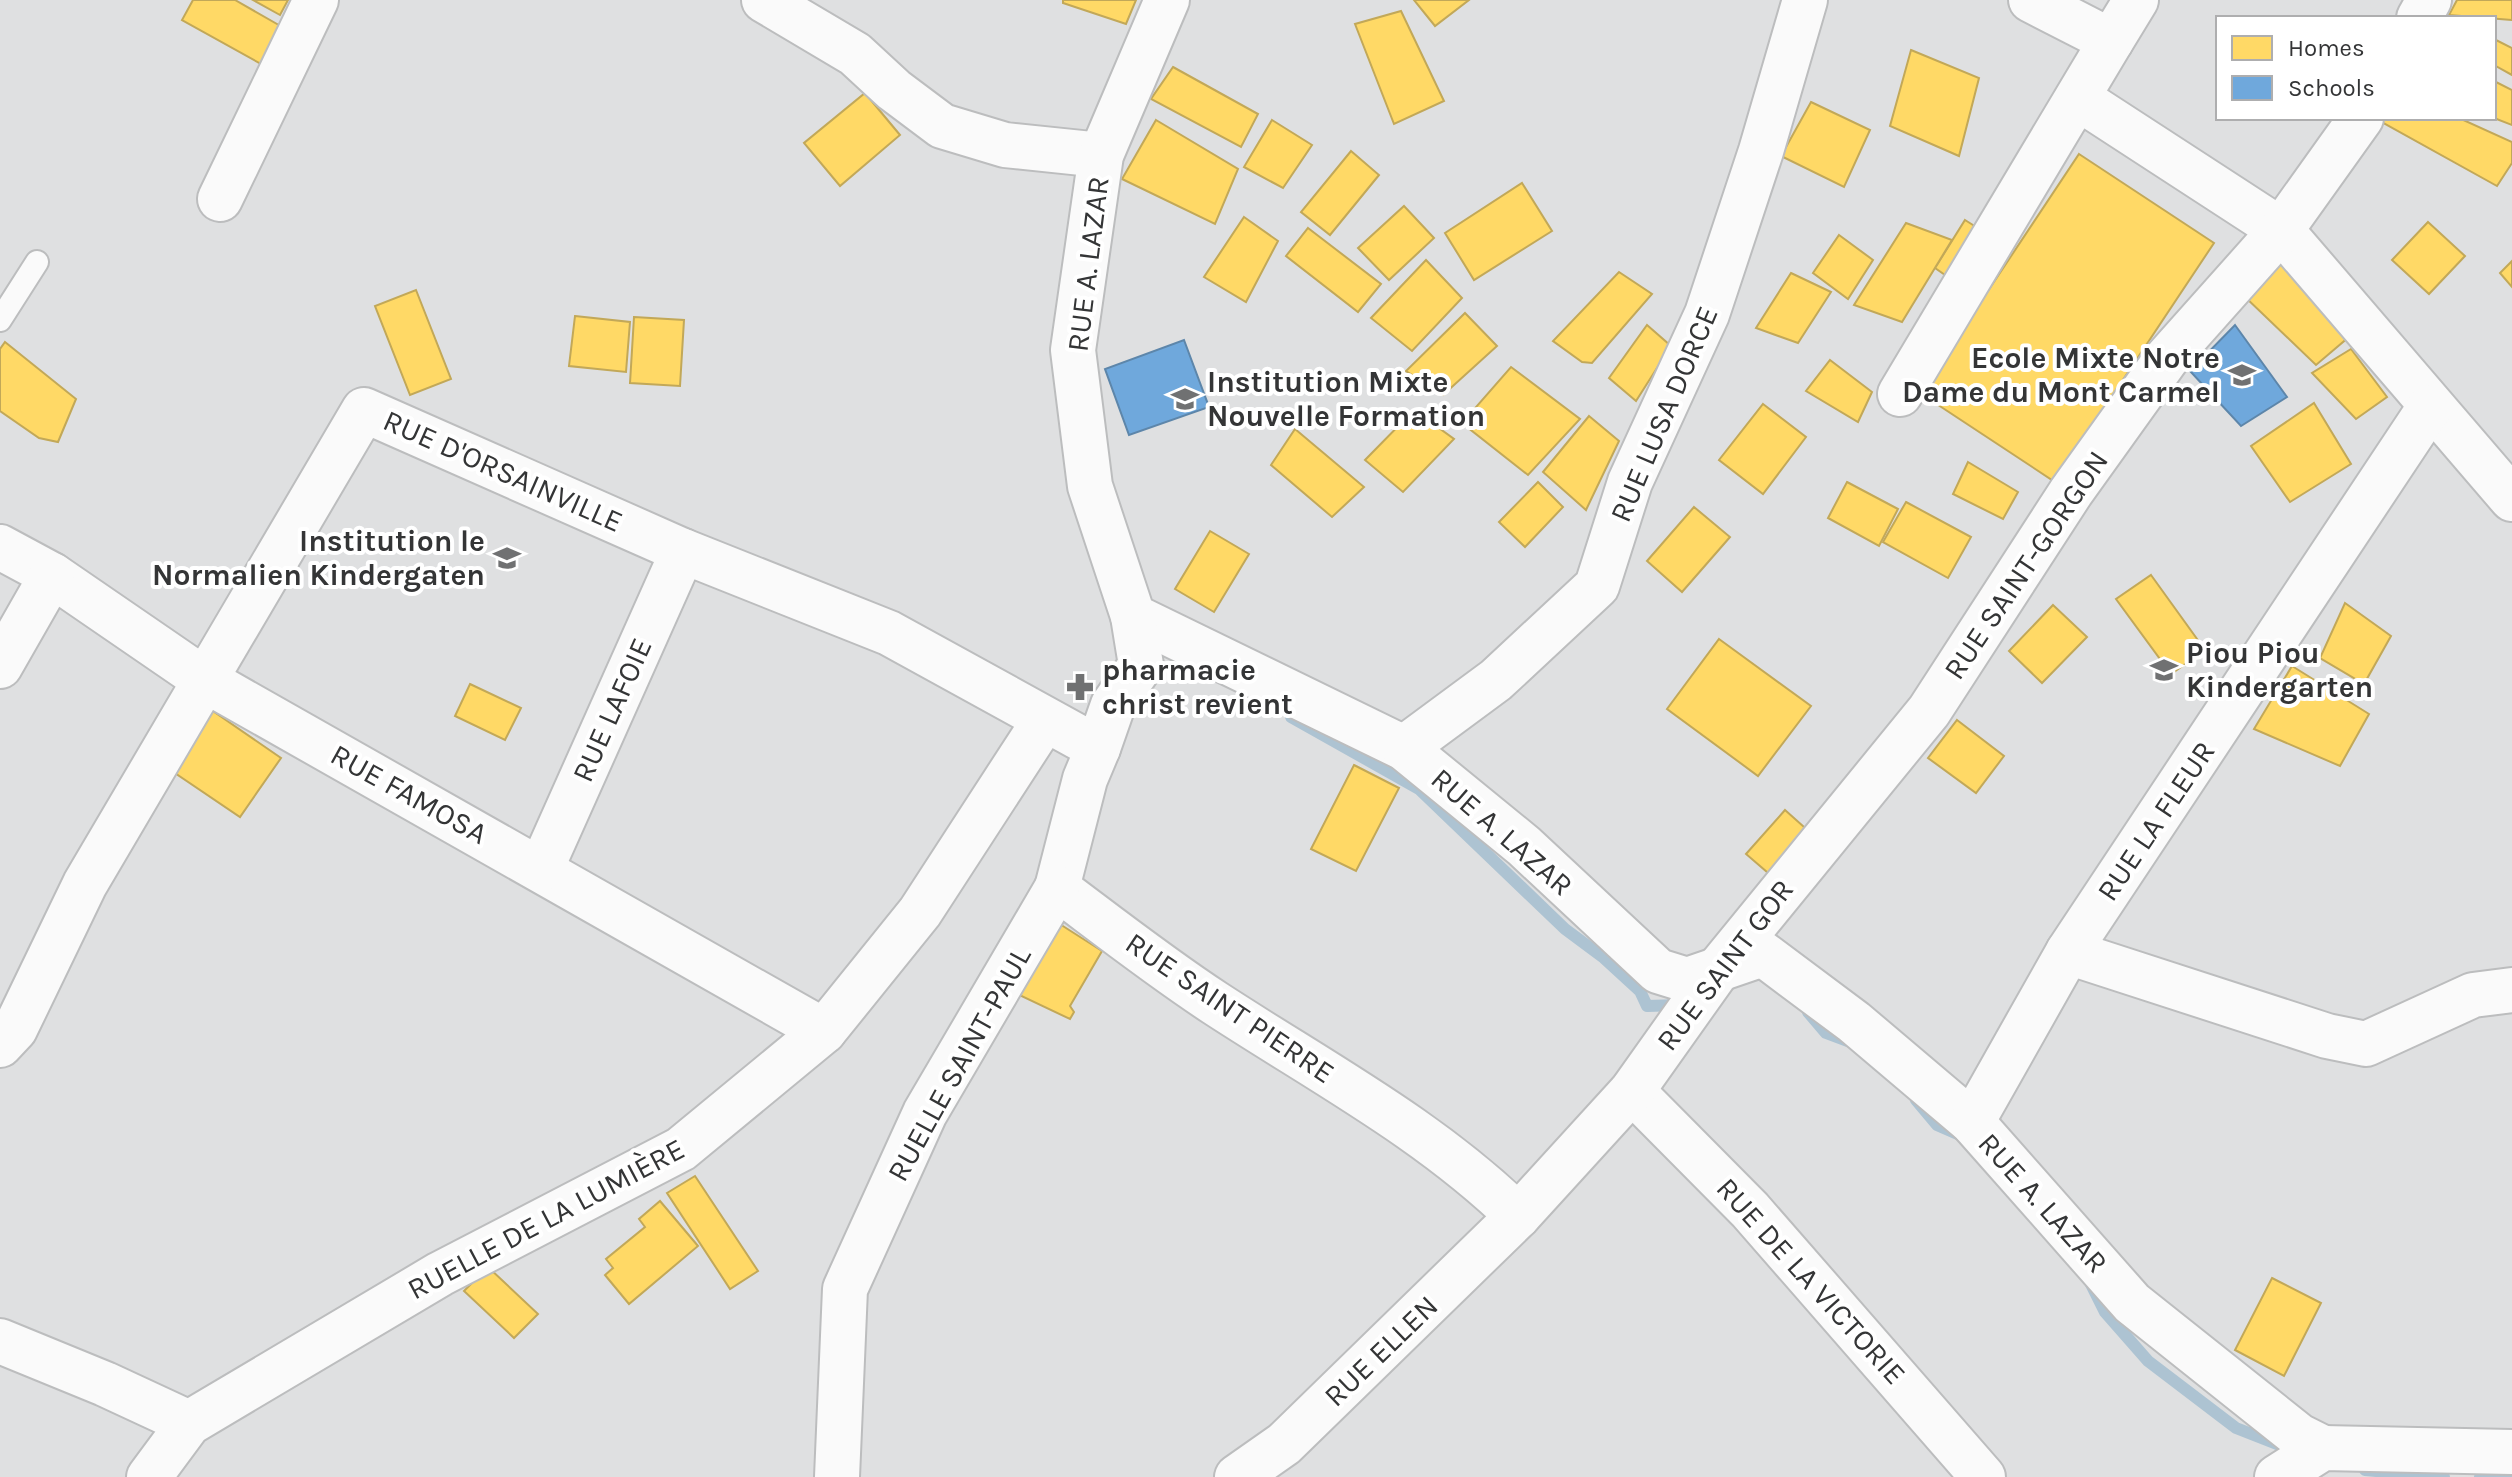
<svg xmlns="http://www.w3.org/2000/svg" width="2512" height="1477" font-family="Karla,sans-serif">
<rect width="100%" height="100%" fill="#dfe0e1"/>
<!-- homes -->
<g fill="#ffd966" stroke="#c2a858" stroke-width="2">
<path d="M193 0H235L291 32 270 69 182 20Z"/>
<path d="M253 0H288L280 15Z"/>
<path d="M1063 0H1136L1126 24 1063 3Z"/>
<path d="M1414 0H1469L1435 26Z"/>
<path d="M2457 0H2512V20L2449 15Z"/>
<path d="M1401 11 1444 101 1394 124 1355 24Z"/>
<path d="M2494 39 2512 48V75L2494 65Z"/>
<path d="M1911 50 1979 78 1959 156 1890 126Z"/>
<path d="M1173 67 1258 114 1241 147 1151 99Z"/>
<path d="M2494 81 2512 90V125L2494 118Z"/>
<path d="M865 93 900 135 840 186 804 143Z"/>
<path d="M1811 102 1870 130 1844 187 1781 156Z"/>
<path d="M2384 118H2459L2512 142V163L2497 186 2380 121Z"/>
<path d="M1156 120 1238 169 1215 224 1122 179Z"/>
<path d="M1272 120 1312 145 1283 188 1244 167Z"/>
<path d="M1351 151 1379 175 1330 235 1301 212Z"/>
<path d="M2079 154 2214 243 2055 482 1920 393Z"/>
<path d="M1522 183 1552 231 1474 280 1445 233Z"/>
<path d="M1404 206 1434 238 1389 280 1358 248Z"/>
<path d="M1244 217 1278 241 1246 302 1204 277Z"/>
<path d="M1965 220 1992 237 1961 286 1935 268Z"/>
<path d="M2428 222 2465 256 2429 294 2392 260Z"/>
<path d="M1906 223 1952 240 1902 322 1854 305Z"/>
<path d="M1308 228 1381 284 1358 312 1286 256Z"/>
<path d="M1839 235 1873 260 1848 299 1813 273Z"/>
<path d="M2285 256 2350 336 2316 365 2243 295Z"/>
<path d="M1426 260 1462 298 1412 351 1371 318Z"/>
<path d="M2512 261V287L2500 273Z"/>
<path d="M1619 272 1652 294 1592 363 1582 362 1553 341Z"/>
<path d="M1791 273 1831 292 1798 343 1756 328Z"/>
<path d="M416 290 451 379 410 395 375 306Z"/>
<path d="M1465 313 1497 346 1443 395 1406 371Z"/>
<path d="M575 316 630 322 626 372 569 366Z"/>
<path d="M634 317 684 320 680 386 630 383Z"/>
<path d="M1647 325 1671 346 1636 401 1609 378Z"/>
<path d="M5 342 76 399 58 442 39 438 0 411V349Z"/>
<path d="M2351 349 2387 397 2356 419 2312 373Z"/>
<path d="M1830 360 1872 392 1858 422 1806 391Z"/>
<path d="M1511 367 1580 419 1528 475 1462 423Z"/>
<path d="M2314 403 2351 464 2290 502 2251 446Z"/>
<path d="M1763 404 1806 437 1763 494 1719 460Z"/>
<path d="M1414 410 1454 439 1403 492 1365 460Z"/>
<path d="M1589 416 1619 441 1586 510 1543 472Z"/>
<path d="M1295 429 1364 487 1332 517 1271 465Z"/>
<path d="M1968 462 2018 492 2003 519 1953 494Z"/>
<path d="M1538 482 1563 507 1525 547 1499 522Z"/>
<path d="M1847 482 1898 509 1879 546 1828 518Z"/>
<path d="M1906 502 1971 537 1948 578 1883 542Z"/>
<path d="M1694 507 1730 537 1682 592 1647 561Z"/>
<path d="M1210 531 1249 554 1214 612 1175 589Z"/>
<path d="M2151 575 2205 650 2171 674 2116 599Z"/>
<path d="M2345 603 2391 636 2364 684 2320 658Z"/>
<path d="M2053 605 2087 637 2042 683 2009 651Z"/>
<path d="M1719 639 1811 706 1758 776 1667 709Z"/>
<path d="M2292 666 2369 714 2340 766 2254 729Z"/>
<path d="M470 684 521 708 505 740 455 716Z"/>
<path d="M207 707 281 758 240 817 166 767Z"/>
<path d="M1957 720 2004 756 1976 793 1928 758Z"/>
<path d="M1354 765 1399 788 1356 871 1311 849Z"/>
<path d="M1785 810 1813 835 1774 878 1746 854Z"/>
<path d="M1055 921 1102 951 1070 1006 1074 1012 1070 1019 1015 993Z"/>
<path d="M695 1176 758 1271 730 1289 667 1193Z"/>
<path d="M660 1201 698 1246 629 1304 605 1275 613 1268 606 1259 645 1227 639 1219Z"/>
<path d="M488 1267 538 1314 514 1338 464 1291Z"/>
<path d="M2272 1278 2321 1303 2284 1376 2235 1350Z"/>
</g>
<!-- schools -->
<g fill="#6fa8dc" stroke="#5d86aa" stroke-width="2">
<path d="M2235 325 2287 397 2241 426 2190 371Z"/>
<path d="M1184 340 1209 407 1129 435 1105 369Z"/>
</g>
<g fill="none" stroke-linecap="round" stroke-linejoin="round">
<!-- stream -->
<g stroke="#adc3d2" stroke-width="12">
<path d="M1291 717 1419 789 1565 929 1604 958 1640 991 1647 1006 1681 1005"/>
<path d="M1808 1012 1826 1033 1850 1042"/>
<path d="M1916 1100 1937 1125 1960 1135"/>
<path d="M2091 1284 2105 1312 2148 1361 2236 1428 2287 1448"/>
<path d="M2365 1470 2444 1477"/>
<path d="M2480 1477 2512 1472"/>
</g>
<!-- service casing -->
<g stroke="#bcbdbe" stroke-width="26">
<path id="service" d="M0 320 37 262"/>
</g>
<!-- minor casing -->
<g stroke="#bcbdbe" stroke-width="48">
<g id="minor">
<path d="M764 0 855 54 894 90 942 126 1005 145 1101 155"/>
<path d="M1167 0 1101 155 1073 350 1090 486 1133 616 1404 748 1524 846 1658 971 1687 980 1763 954 1854 1022 1972 1122 2132 1303 2299 1436 2323 1448"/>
<path d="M2419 18 2429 0"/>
<path d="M2111 41 2136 0"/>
<path d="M2078 98 2281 230 2512 499"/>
<path d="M220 199 316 0"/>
<path d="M1900 394 2111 41 2031 0"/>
<path d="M0 547 52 575 205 680 824 1031"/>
<path d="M0 666 52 575"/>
<path d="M1098 748 1085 779 1057 888C1109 927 1160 967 1215 1003 1319 1071 1429 1129 1518 1216"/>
<path d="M1404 748 1496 680 1597 586 1630 482 1707 314 1761 151 1805 0"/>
<path d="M541 869 683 551"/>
<path d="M2068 952 2327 1036 2366 1044 2473 995 2512 990"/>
<path d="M0 1045 15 1029 85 884 364 410 683 551 889 633 1098 748 1113 705 1141 665 1133 616"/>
<path d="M1632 1091 1750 1210 1983 1477"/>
<path d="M1972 1122 2068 952 2430 407"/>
<path d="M0 1341 105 1384 189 1423"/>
<path d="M149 1477 189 1423 440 1274 681 1149 824 1031 920 912 1044 721"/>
<path d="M837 1477 845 1289 925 1113 1057 888"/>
<path d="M1237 1477 1284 1444 1518 1216 1632 1091 1720 967 1929 711 2071 492 2167 358 2281 230 2361 118"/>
<path d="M2277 1477 2323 1448 2512 1452"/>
</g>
</g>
<!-- service -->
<use href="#service" stroke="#fafafa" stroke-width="22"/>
<!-- minor -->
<use href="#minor" stroke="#fafafa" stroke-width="44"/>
</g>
<!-- icons -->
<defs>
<g id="school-bare" transform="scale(2.16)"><path d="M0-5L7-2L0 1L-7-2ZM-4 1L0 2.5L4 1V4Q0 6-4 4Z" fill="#707172" stroke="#fff" stroke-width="2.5" paint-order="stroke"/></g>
<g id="pharmacy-bare" transform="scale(2.16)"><path d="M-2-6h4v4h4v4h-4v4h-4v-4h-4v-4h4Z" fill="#707172" stroke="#fff" stroke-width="2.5" paint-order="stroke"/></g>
</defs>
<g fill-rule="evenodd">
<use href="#school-bare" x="2242" y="375"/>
<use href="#school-bare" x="1185" y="399"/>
<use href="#school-bare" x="507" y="558"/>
<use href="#school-bare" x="2164" y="670"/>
<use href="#pharmacy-bare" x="1080" y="687"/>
</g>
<g text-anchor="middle" stroke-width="8" stroke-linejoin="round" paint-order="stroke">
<!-- street labels -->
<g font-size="30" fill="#343536" stroke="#fff">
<text transform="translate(1088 264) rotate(-83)" y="10">RUE A. LAZAR</text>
<text transform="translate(1664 414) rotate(-67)" y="10">RUE LUSA DORCE</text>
<text transform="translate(503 471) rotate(24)" y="10">RUE D'ORSAINVILLE</text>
<text transform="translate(2026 565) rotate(-56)" y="10">RUE SAINT-GORGON</text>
<text transform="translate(612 710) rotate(-66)" y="10">RUE LAFOIE</text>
<text transform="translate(409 794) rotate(29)" y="10">RUE FAMOSA</text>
<text transform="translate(2156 821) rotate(-56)" y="10">RUE LA FLEUR</text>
<text transform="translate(1502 832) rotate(41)" y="10">RUE A. LAZAR</text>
<text transform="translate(1725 965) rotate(-53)" y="10">RUE SAINT GOR</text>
<text transform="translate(1230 1008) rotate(34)" y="10">RUE SAINT PIERRE</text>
<text transform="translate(959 1064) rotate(-61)" y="10">RUELLE SAINT-PAUL</text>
<text transform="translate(2043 1203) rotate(48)" y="10">RUE A. LAZAR</text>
<text transform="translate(546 1219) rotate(-28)" y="10">RUELLE DE LA LUMIÈRE</text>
<text transform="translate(1811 1281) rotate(48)" y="10">RUE DE LA VICTORIE</text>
<text transform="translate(1381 1351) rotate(-44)" y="10">RUE ELLEN</text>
</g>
<!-- poi labels -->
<g font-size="30" font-weight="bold" fill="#343536" stroke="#fff" text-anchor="start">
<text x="2220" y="368" text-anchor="end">Ecole Mixte Notre<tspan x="2220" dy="34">Dame du Mont Carmel</tspan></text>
<text x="1207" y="392">Institution Mixte<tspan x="1207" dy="34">Nouvelle Formation</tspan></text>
<text x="485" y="551" text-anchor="end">Institution le<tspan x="485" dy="34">Normalien Kindergaten</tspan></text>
<text x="2186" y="663">Piou Piou<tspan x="2186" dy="34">Kindergarten</tspan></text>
<text x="1102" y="680">pharmacie<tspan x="1102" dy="34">christ revient</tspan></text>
</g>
</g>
<!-- legend -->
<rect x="2216" y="16" width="280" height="104" fill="#ffffff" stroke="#aeaeaf" stroke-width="2"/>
<rect x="2232" y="36" width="40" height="24" fill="#ffd966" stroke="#aeaeaf" stroke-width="2"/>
<text x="2288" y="56" font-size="24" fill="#343536">Homes</text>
<rect x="2232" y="76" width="40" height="24" fill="#6fa8dc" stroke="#aeaeaf" stroke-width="2"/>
<text x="2288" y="96" font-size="24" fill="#343536">Schools</text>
</svg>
